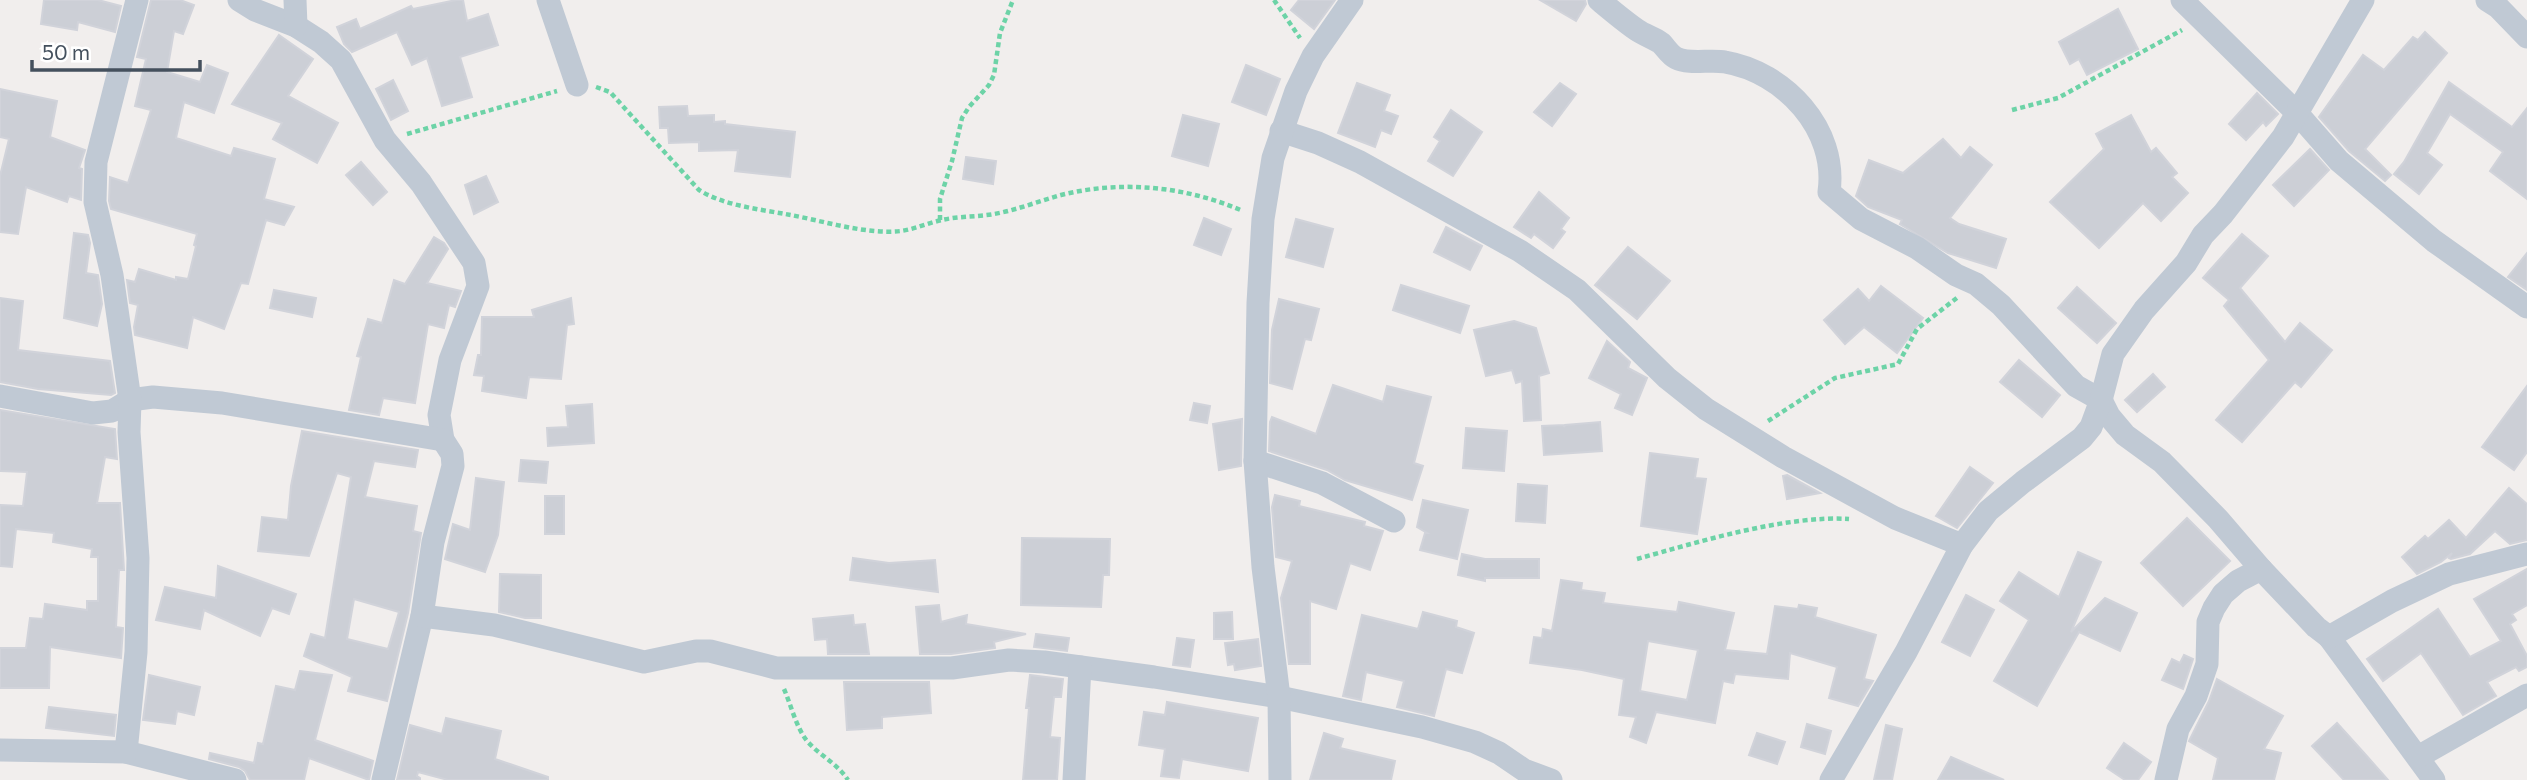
<svg xmlns="http://www.w3.org/2000/svg" width="2527" height="780" font-family="Commissioner,sans-serif">
<rect width="100%" height="100%" fill="#f1eeed"/>
<!-- building -->
<g fill="#cccfd6" stroke="#d1d3da" stroke-width="2" fill-rule="evenodd">
<path d="M44 0H98L121 6 115 32 78 22 77 30 41 24Z"/>
<path d="M151 0H180L194 5 183 34 174 31 167 72 200 82 207 65 228 73 214 113 184 102 176 138 231 156 234 148 275 159 264 199 294 207 284 225 266 220 248 284 241 283 224 329 193 317 187 348 135 335 134 327 138 305 130 303 127 280 135 282 139 269 176 280V277L188 279 196 246 194 245 197 234 111 209 109 201 110 177 128 183 151 110 135 106 146 59 137 57Z"/>
<path d="M456 0H463L467 21 488 14 498 45 460 57 472 97 442 106 427 58 412 65 397 32 352 52 344 44 337 27 356 19 360 29 411 6 413 9Z"/>
<path d="M1299 0H1335L1314 29 1291 10Z"/>
<path d="M1540 0H1585L1586 4 1576 21Z"/>
<path d="M2118 9 2138 49 2087 75 2079 59 2070 64 2059 42Z"/>
<path d="M2425 32 2447 53 2365 149 2391 175 2385 181 2349 151 2319 117 2363 55 2384 70 2413 37 2418 40Z"/>
<path d="M279 35 313 59 288 96 338 123 317 163 273 139 282 123 232 104Z"/>
<path d="M1246 65 1280 79 1266 115 1232 102Z"/>
<path d="M393 80 408 111 391 120 376 89Z"/>
<path d="M2449 82 2512 127 2527 108V199L2490 171 2503 152 2450 114 2427 153 2442 165 2419 194 2394 174 2404 162Z"/>
<path d="M1357 83 1390 95 1384 111 1398 116 1391 134 1381 130 1375 147 1338 133Z"/>
<path d="M1560 83 1576 94 1552 126 1534 112Z"/>
<path d="M0 89 57 101 50 137 85 150 79 168 82 169 81 200 69 196 67 202 26 187 18 234 0 232V176L9 139 0 137Z"/>
<path d="M2257 93 2278 114 2266 126 2263 122 2246 140 2229 124Z"/>
<path d="M687 106 688 116 714 115V122L725 121V124L795 132 790 177 735 171 738 150 699 151V142L669 143 668 128H660L659 107Z"/>
<path d="M1451 110 1482 132 1453 176 1428 161 1440 141 1434 137Z"/>
<path d="M1183 115 1219 124 1208 166 1172 156Z"/>
<path d="M2131 115 2151 152 2156 148 2177 173 2172 177 2188 193 2161 221 2143 203 2099 248 2050 202 2104 149 2096 134Z"/>
<path d="M1943 139 1961 158 1970 147 1992 165 1950 218 1959 224 2006 239 1996 268 1948 253 1900 224 1902 220 1868 207 1856 196 1869 160 1903 173Z"/>
<path d="M2310 149 2329 170 2294 206 2273 185Z"/>
<path d="M966 157 996 161 993 184 963 179Z"/>
<path d="M361 162 387 192 373 205 346 175Z"/>
<path d="M486 176 498 202 474 214 465 185Z"/>
<path d="M1539 192 1569 218 1561 229 1565 232 1553 248 1534 234 1531 238 1514 227Z"/>
<path d="M1204 218 1231 229 1221 255 1194 245Z"/>
<path d="M1296 219 1333 229 1323 267 1286 257Z"/>
<path d="M1446 227 1482 246 1470 270 1434 252Z"/>
<path d="M74 233 88 235 90 243 86 273 98 275 102 304 97 326 64 318Z"/>
<path d="M2242 234 2268 256 2240 288 2285 342 2300 323 2332 350 2301 387 2295 382 2242 442 2216 420 2269 360 2224 306 2229 300 2203 278Z"/>
<path d="M434 237 444 243 448 249 427 283 461 291 455 307 449 305 444 328 428 324 415 403 383 398 379 415 349 410 361 357 357 356 368 319 382 323 394 280 405 284Z"/>
<path d="M1628 247 1670 281 1637 319 1595 285Z"/>
<path d="M2527 253V290L2508 277Z"/>
<path d="M1401 285 1469 306 1460 333 1393 310Z"/>
<path d="M1881 286 1923 318 1897 353 1864 327 1845 344 1824 320 1858 289 1869 301Z"/>
<path d="M2077 287 2116 323 2097 343 2058 308Z"/>
<path d="M274 290 316 298 312 317 270 308Z"/>
<path d="M0 298 23 301 18 350 110 361 115 393 111 395 38 389 0 382Z"/>
<path d="M571 298 574 324 567 325 561 379 529 377 526 398 482 391 484 376 474 375 478 355H481L482 317H534L532 310Z"/>
<path d="M1279 299 1319 309 1311 340 1305 339 1292 389 1270 383 1272 330Z"/>
<path d="M1514 321 1536 328 1549 373 1539 376 1541 420 1524 421 1522 381 1516 383 1512 370 1486 376 1474 330Z"/>
<path d="M1607 341 1630 362 1628 368 1647 378 1632 415 1615 408 1621 394 1589 378Z"/>
<path d="M2019 360 2060 395 2042 417 2000 382Z"/>
<path d="M2153 374 2165 387 2137 412 2125 400Z"/>
<path d="M1333 385 1383 402 1387 386 1431 397 1414 463 1423 466 1412 500 1345 480 1327 470 1269 451 1270 422 1272 417 1316 434Z"/>
<path d="M2527 386V452L2514 470 2482 447Z"/>
<path d="M1194 403 1210 406 1207 423 1190 420Z"/>
<path d="M592 404 594 443 548 446 547 428 568 427 566 406Z"/>
<path d="M0 410 115 429 117 459 105 457 97 503H120L124 570H119L116 627 123 628 121 658 50 647 49 688H0V648H26L30 618 43 619 45 604 87 610V601H98V557H91L92 549 53 542 54 533 16 529 12 567 0 566V505L23 506 27 472 0 471Z"/>
<path d="M1242 419 1241 466 1219 470 1213 424Z"/>
<path d="M1600 422 1602 451 1544 455 1542 426 1564 425V427L1565 425Z"/>
<path d="M1466 428 1507 431 1504 471 1463 468Z"/>
<path d="M302 431 418 450 415 467 374 461 365 497 417 506 413 531 421 533 408 613 387 701 348 691 352 677 304 656 311 634 325 638 351 477 337 473 309 556 258 551 262 517 288 520 291 486ZM354 599 399 612 388 649 347 639Z"/>
<path d="M1650 453 1698 459 1695 478 1706 479 1697 534 1641 526Z"/>
<path d="M521 460 548 462 546 483 519 481Z"/>
<path d="M1970 467 1993 483 1957 528 1936 516Z"/>
<path d="M1787 475 1820 493 1787 499 1783 476Z"/>
<path d="M476 478 504 482 498 535 485 572 445 559 453 524 470 530Z"/>
<path d="M1518 484 1547 486 1545 523 1516 521Z"/>
<path d="M2509 488 2527 504V540L2510 544 2495 531 2470 554 2451 559 2449 558 2452 553 2441 562 2417 574 2402 557 2425 536 2428 539 2449 520 2466 538Z"/>
<path d="M1275 495 1300 501 1299 506 1365 522 1364 526 1383 531 1370 570 1350 563 1336 609 1310 601V664H1289L1281 598 1292 561 1276 557 1272 507Z"/>
<rect x="545" y="496" width="19" height="38"/>
<path d="M1423 500 1468 510 1457 559 1420 550 1425 533H1427L1417 527Z"/>
<path d="M2187 518 2230 561 2183 606 2141 563Z"/>
<path d="M1022 538 1110 539 1109 575H1103L1101 607 1021 605Z"/>
<path d="M2078 552 2101 562 2071 632 2105 598 2137 613 2120 651 2079 632 2037 706 1994 681 2029 620 2000 601 2019 572 2059 597Z"/>
<path d="M1462 554 1485 559H1539V578H1485V581L1458 575Z"/>
<path d="M853 558 889 563 935 560 938 592 850 580Z"/>
<path d="M218 566 296 594 289 614 272 608 260 636 204 610 200 629 156 620 165 587 216 598Z"/>
<path d="M2527 569V605L2512 614 2516 620 2510 624 2527 656V667L2519 671 2516 667 2487 682 2496 696 2463 715 2421 653 2383 681 2367 659 2438 609 2470 657 2501 641 2474 599Z"/>
<path d="M500 574 541 575V618H525L499 612Z"/>
<path d="M1561 580 1582 583 1581 590 1605 593 1603 603 1677 612 1679 602 1734 613 1725 650 1767 654 1775 606 1798 609 1799 605 1817 608 1815 617 1876 635 1864 679 1873 681 1858 706 1829 698 1837 667 1790 653 1788 679 1735 674 1733 683 1723 681 1715 723 1656 712 1646 743 1630 737 1636 717 1619 715 1624 679 1582 670 1530 663 1534 637 1542 638 1543 629 1552 631ZM1648 641 1698 650 1687 700 1640 691Z"/>
<path d="M1966 595 1994 610 1970 656 1942 642Z"/>
<path d="M939 605 941 622 967 615 966 624 1026 634 994 642 995 648 951 654H920L916 607Z"/>
<path d="M1232 612 1233 639H1214V613Z"/>
<path d="M1423 612 1457 621 1456 627 1474 633 1462 673 1446 669 1434 716 1397 707 1404 681 1366 672 1361 700 1343 696 1362 615 1418 629Z"/>
<path d="M853 615 854 625 865 624 869 654H828L827 639 815 640 813 619Z"/>
<path d="M1036 634 1069 638 1067 651 1034 647Z"/>
<path d="M1177 638 1194 640 1190 667 1173 665Z"/>
<path d="M1258 639 1261 666 1235 670 1234 664 1228 665 1225 643Z"/>
<path d="M2184 655 2193 659 2183 689 2162 680 2172 659 2180 663Z"/>
<path d="M300 671 332 675 315 740 373 761 369 780 309 758 304 780H250L245 771 239 767 209 759 210 753 254 763 258 743 263 744 276 686 295 690Z"/>
<path d="M149 675 200 687 194 715 177 711 175 724 143 720Z"/>
<path d="M1030 675 1063 679 1061 697H1054L1050 737 1060 738 1057 780H1023L1029 708H1026Z"/>
<path d="M2217 679 2283 716 2264 749 2281 753 2274 780H2213L2218 758 2189 741 2209 701Z"/>
<path d="M844 682H929L931 713 882 717V728L847 730Z"/>
<path d="M1167 702 1258 718 1248 771 1182 759 1179 778 1161 776 1165 749 1139 745 1144 712 1165 715Z"/>
<path d="M49 707 116 715 114 736 46 728Z"/>
<path d="M446 718 501 731 495 759 548 777V780H448L418 772 417 776 420 778V780H397L410 725 442 734Z"/>
<path d="M2337 723 2365 754 2388 780H2344L2312 746Z"/>
<path d="M1807 724 1831 731 1825 754 1801 747Z"/>
<path d="M1886 725 1902 729 1892 780H1874Z"/>
<path d="M1324 733 1343 739 1340 748 1395 761 1391 780H1310Z"/>
<path d="M1757 733 1785 742 1777 764 1749 755Z"/>
<path d="M2124 743 2151 762 2138 780H2125L2107 768Z"/>
<path d="M1951 757 2004 780H1938Z"/>
</g>
<g fill="none" stroke-linecap="round" stroke-linejoin="round">
<!-- path -->
<g stroke="#6dd3a7" stroke-width="4.5" stroke-dasharray="5 3.5" stroke-linecap="butt">
<path d="M1274 0 1300 38"/>
<path d="M596 87 610 92 699 190C723 205 757 209 785 214 821 220 865 235 901 231 915 229 928 223 942 220 959 216 977 217 994 214 1017 210 1039 201 1061 195 1121 180 1185 186 1243 211"/>
<path d="M2012 110 2058 98 2182 30"/>
<path d="M407 134 557 91"/>
<path d="M940 220V199L952 161 962 118 969 107 989 85 994 75 1000 33 1013 0"/>
<path d="M1768 421 1835 378 1898 364 1917 329 1958 297"/>
<path d="M1637 559C1698 542 1786 515 1849 519"/>
<path d="M784 689C791 705 796 727 807 741 820 756 837 763 848 780"/>
</g>
<!-- street -->
<g stroke="#c0c9d4" stroke-width="23">
<path d="M239 0 255 10 296 26 321 42 341 60 385 140 421 183 474 263 478 286 450 360 439 415 443 440 452 454 453 466 433 542 422 616 383 780"/>
<path d="M295 0 296 26"/>
<path d="M548 0 577 85"/>
<path d="M1599 0C1611 10 1624 21 1637 30 1644 35 1654 38 1661 43 1666 48 1670 55 1676 58 1690 65 1710 59 1725 62 1784 72 1838 129 1829 192L1861 219 1917 248 1956 275 1976 284 2001 305 2076 386 2101 400 2109 416 2125 435 2162 462 2218 519 2261 569 2316 627 2329 637 2434 780"/>
<path d="M2182 0 2297 113 2339 161 2434 241 2527 307"/>
<path d="M2487 0 2498 7 2527 37"/>
<path d="M1281 131 1318 143 1360 162 1520 251 1577 290 1667 378 1706 409 1783 457 1895 518 1962 545"/>
<path d="M0 396 93 413 112 411 130 400 153 397 222 403 443 440"/>
<path d="M1255 461 1322 483 1394 521"/>
<path d="M422 616 494 625 644 662 696 651H710L776 668H952L1009 660 1044 662 1154 677 1279 697 1422 727 1475 742 1499 753 1524 770 1551 780"/>
<path d="M2329 637 2392 601 2449 574 2527 554"/>
<path d="M0 750 126 752 235 780"/>
<path d="M126 752 136 652 138 558 129 432 130 400 112 275 95 202 96 162 137 0"/>
<path d="M2418 757 2527 695"/>
<path d="M1074 780 1080 667"/>
<path d="M1280 780 1279 697 1263 567 1255 461 1258 303 1263 219 1273 158 1296 91 1313 56 1352 0"/>
<path d="M1831 780 1906 652 1962 545 1988 511 2023 482 2082 438 2091 427 2101 400 2113 354 2144 310 2186 263 2203 235 2223 214 2283 137 2363 0"/>
<path d="M2166 780 2178 729 2196 696 2207 664 2208 622 2214 608 2223 594 2238 581 2261 569"/>
</g>
</g>
<!-- scale -->
<path d="M32 60v10h168v-10" fill="none" stroke="#44505d" stroke-width="3.5"/>
<text x="42" y="60" font-size="21" fill="#44505d" stroke="#ffffff" stroke-width="5" paint-order="stroke">50 m</text>
</svg>
